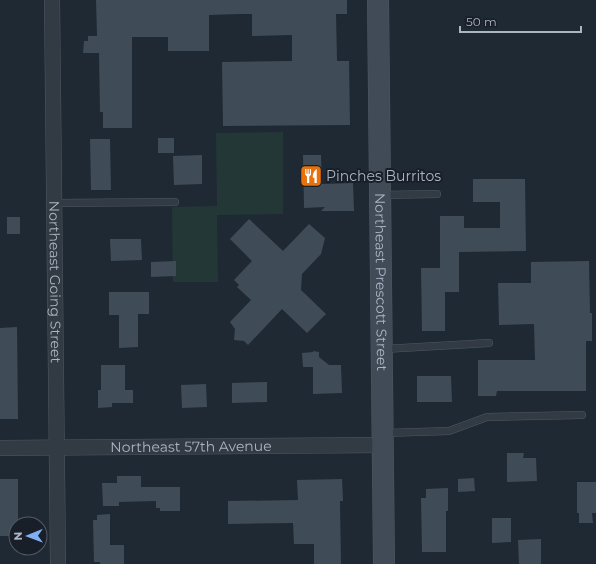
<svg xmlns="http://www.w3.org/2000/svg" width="596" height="564" font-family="Montserrat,sans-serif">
<rect width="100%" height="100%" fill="#1f2934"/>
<!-- green -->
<path fill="#243737" d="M283 132V214L217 215 218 282H173L172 207 217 206 216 133Z"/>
<!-- building -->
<g fill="#404b58">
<path d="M96 0H347V14H336L337 61H349L350 125 223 126 222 62 292 61V35L252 36V14H240L209 15V51H168V37H132V128H103V112H100L99 53H83L84 41H88V36H97Z"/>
<rect x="158" y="138" width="16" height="15"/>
<path d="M90 139H110L111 190H91Z"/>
<path d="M202 155V184L174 185 173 156Z"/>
<path d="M303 155H321L322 184 353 183 354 211H321L325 207 304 208Z"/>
<path d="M473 179H525L526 251 459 252V292H445V331H422L421 268H440V216H464V228H500V202H473Z"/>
<rect x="7" y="217" width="13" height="17"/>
<path d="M249 219 283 251 309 224 325 238 321 254 302 274 301 290 326 314 307 333 282 309 248 345 244 341 234 340 235 329 230 322 251 300 237 287 239 285 234 280 252 261 230 239Z"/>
<path d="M110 239H141L142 260 111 261Z"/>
<path d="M176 261V276L151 277V262Z"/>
<path d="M589 261 590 313H592V341H586V391H497L496 396H478V360H535L534 324 499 325 498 283H531V262Z"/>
<path d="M109 292H149V314H138V347L119 348V315H109Z"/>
<path d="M17 327 18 419H0V328Z"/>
<path d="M313 351 319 352V357L329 365H341L342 393 313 394V367H303L302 353 313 352Z"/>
<path d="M101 365H125V390H133V403H112V407L98 408V390H101Z"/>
<path d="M417 376H451L452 402H417Z"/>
<path d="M267 382V402L232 403V383Z"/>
<path d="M206 384 207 407 182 408 181 385Z"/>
<path d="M507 453H524L523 458H536L537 481 507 482Z"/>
<path d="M117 476H141V487H180V511H160V508H156V501L119 502V506H103L102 483H117Z"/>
<path d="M474 478 475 491 458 492V479Z"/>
<path d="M0 479H18V524H16V536H0Z"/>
<path d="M342 479 343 501H340L341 564H314V544H294L293 523 228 524V501L298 500 297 480Z"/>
<path d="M577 482H596V513H592L593 523H579V513H577Z"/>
<path d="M448 488V511H446V552H422L421 498H426V489Z"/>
<path d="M110 514V545H124V564H100V562H94L93 520H97V515Z"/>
<path d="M492 518H511V542L492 543Z"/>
<path d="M541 539V564H519L518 540Z"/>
</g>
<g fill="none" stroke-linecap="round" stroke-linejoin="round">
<!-- lane casing -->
<g stroke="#505863" stroke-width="8">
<g id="lane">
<path d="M381 195 437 194"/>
<path d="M54 203 175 202"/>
<path d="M384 349 489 343"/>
<path d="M385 433 449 431 487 417 582 415"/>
</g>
</g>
<!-- street casing -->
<g stroke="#505863" stroke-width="16">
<g id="street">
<path id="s1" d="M52 0 58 564"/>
<path id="s2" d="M0 448 383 445"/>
</g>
</g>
<!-- secondary casing -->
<g stroke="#505863" stroke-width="22">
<g id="secondary">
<path id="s3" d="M378 0 384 564"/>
</g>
</g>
<!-- lane -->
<use href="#lane" stroke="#323a44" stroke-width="7"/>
<!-- street -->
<use href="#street" stroke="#323a44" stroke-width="15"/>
<!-- secondary -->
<use href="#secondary" stroke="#414a57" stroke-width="21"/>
</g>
<!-- icons -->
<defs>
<g id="restaurant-square" transform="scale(1.15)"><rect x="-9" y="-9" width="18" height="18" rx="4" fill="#e8710a" stroke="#181f29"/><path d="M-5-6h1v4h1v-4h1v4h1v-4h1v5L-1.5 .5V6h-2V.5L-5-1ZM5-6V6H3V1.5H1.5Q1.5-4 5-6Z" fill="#fff"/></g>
</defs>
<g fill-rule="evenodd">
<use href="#restaurant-square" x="311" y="176"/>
</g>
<g text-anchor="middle" stroke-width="4" stroke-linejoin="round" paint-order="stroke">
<!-- poi labels -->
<g font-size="14" fill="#acb5c2" stroke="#181f29" text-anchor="start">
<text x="326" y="181">Pinches Burritos</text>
</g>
<!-- street labels -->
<g font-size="14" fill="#acb5c2" stroke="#181f29">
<text dy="5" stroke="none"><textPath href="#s1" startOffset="282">Northeast Going Street</textPath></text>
<text dy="5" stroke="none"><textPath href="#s3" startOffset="282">Northeast Prescott Street</textPath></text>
<text dy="5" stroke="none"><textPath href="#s2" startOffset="191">Northeast 57th Avenue</textPath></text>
</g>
</g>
<!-- north arrow -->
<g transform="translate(28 536) rotate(269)"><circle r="19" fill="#181f29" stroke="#535b66"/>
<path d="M0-3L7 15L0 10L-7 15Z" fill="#80b0f2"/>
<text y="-6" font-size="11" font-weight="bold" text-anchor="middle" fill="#acb5c2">N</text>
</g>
<!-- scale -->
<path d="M460 26v6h121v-6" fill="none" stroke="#acb5c2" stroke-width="2"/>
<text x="466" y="26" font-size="12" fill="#acb5c2" stroke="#181f29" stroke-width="3" paint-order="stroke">50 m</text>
</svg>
